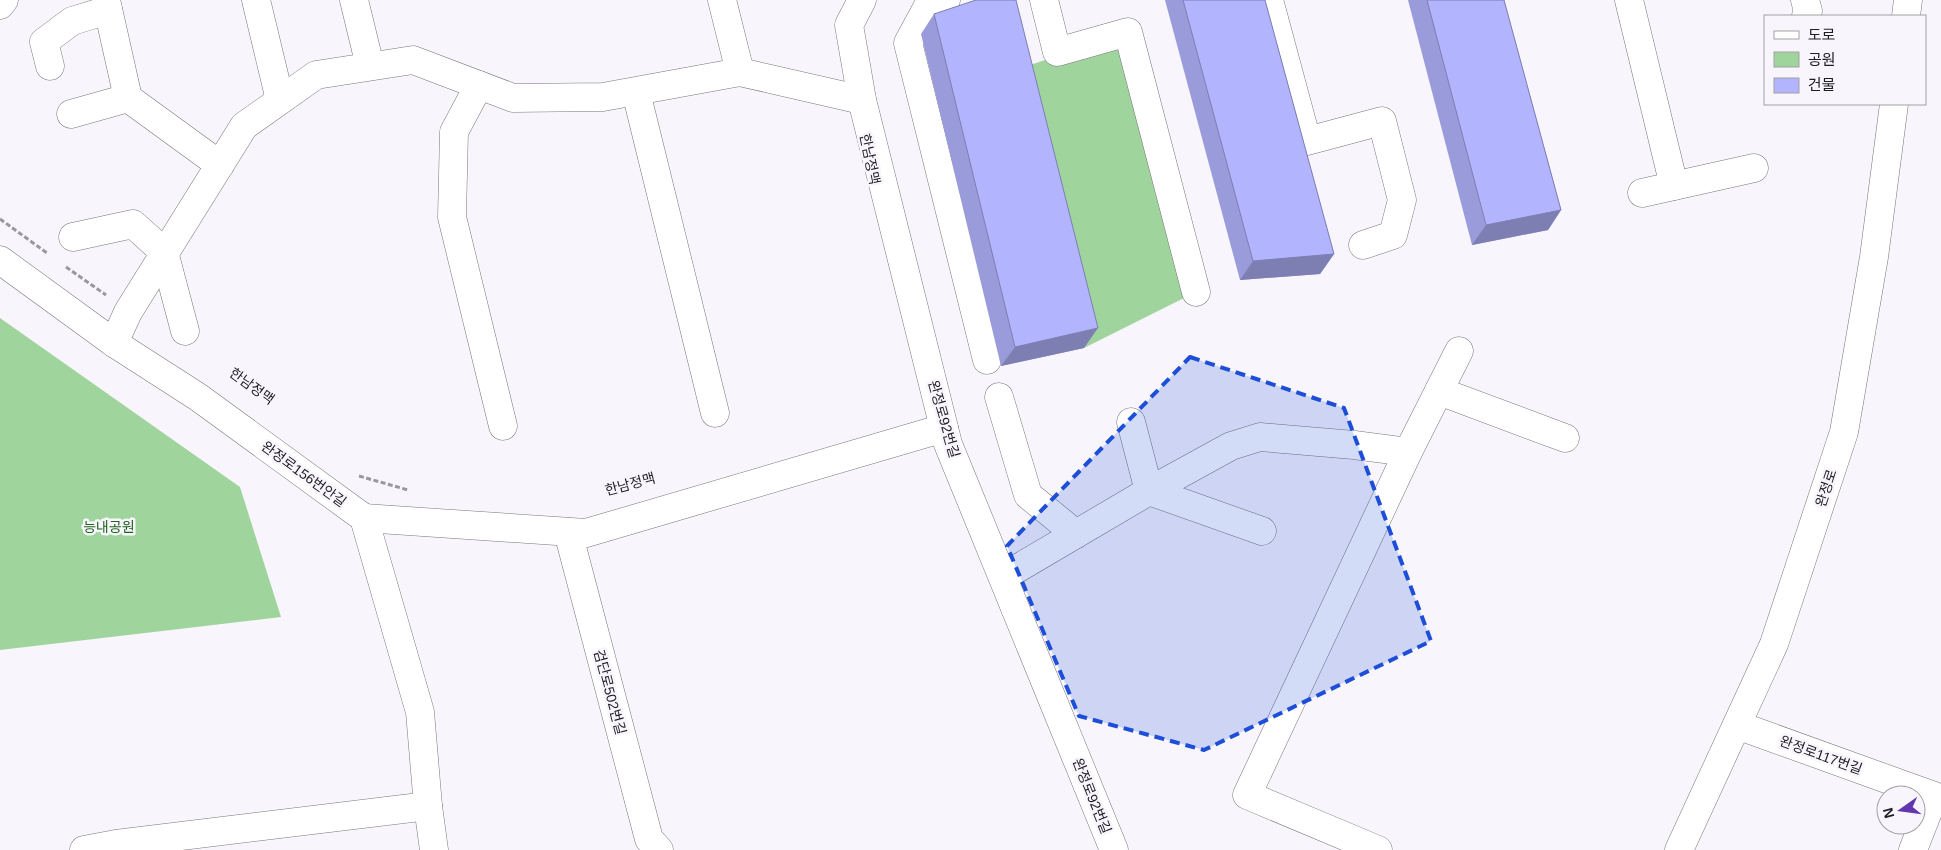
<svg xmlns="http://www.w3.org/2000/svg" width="1941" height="850" font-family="Helvetica,'Noto Sans KR',sans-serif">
<rect width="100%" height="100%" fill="#f9f5fc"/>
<!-- green -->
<g fill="#a0d49d">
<path d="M1128 32 1196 292 1084 348 1015 70Z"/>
<path d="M0 318 240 487 281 617 0 650Z"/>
</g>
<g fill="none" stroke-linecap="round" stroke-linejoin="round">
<!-- minor casing -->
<g stroke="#79767b" stroke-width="29">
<g id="minor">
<path d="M106 0 128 98 220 165"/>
<path d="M256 0 280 100"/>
<path d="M354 0 370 66"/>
<path d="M722 0 740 72"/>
<path d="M862 0 849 25 862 100 948 444 1114 850"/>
<path d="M946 0 928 6 908 43 987 360"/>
<path d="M1044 0 1057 52 1128 32 1196 292"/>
<path d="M1269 0 1307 141 1382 121 1402 200 1393 235 1363 245"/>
<path d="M1629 0 1674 186"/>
<path d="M1805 0 1808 11 1806 16"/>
<path d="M0 5 4 0"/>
<path d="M50 66 44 42 72 21 108 10"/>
<path d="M479 85 454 132 452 217 503 426"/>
<path d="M636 92 715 413"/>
<path d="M71 114 128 98"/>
<path d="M1642 193 1754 168"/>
<path d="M73 237 133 224 164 252 185 331"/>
<path d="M0 260 114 343 198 397 364 518 420 712 428 806 434 850"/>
<path d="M114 343 128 312 244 126 316 75 413 60 513 98 603 97 740 72 862 100"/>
<path d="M1439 391 1565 438"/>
<path d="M999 397 1028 495 1076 534"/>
<path d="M1131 422 1149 491 1262 531"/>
<path d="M364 518 586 533 944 428"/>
<path d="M568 532 649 839 659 850"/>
<path d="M1003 577 1149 491 1231 446 1260 437 1354 445 1408 452"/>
<path d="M1737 725 1934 796 1913 850"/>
<path d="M84 850 116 844 428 806"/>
<path d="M1378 850 1247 795 1408 452 1459 351"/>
</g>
</g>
<!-- major casing -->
<g stroke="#79767b" stroke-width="29">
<g id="major">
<path d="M1906 16 1908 0"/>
<path d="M1679 850 1774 644 1844 432 1874 257 1894 104"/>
</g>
</g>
<!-- path -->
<g stroke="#9a979d" stroke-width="3" stroke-dasharray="5 2.5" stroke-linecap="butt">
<path d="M0 219 47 253"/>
<path d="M66 267 106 295"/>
<path d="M359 476 408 490"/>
</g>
<!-- minor -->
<use href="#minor" stroke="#fff" stroke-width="28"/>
<!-- major -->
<use href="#major" stroke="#fff" stroke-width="28"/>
</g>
<!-- wall -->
<g fill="#999bda">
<path d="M1165 0H1265L1334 254 1320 274 1240 280Z"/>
<path d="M1408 0H1504L1561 210 1548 230 1472 245Z"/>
<path d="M934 14 1084 348 1001 366 921 34Z"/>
</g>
<!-- shaded-wall -->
<g fill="#7d7eb1">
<path d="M1561 210 1548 230 1472 245 1486 225Z"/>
<path d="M1334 254 1320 274 1240 280 1253 261Z"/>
<path d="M1098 328 1084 348 1001 366 1015 347Z"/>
</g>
<!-- building -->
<g fill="#b2b4fd" stroke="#7d7eb1">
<path d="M976 0H1016L1098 328 1015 347 934 14Z"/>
<path d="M1183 0H1265L1334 254 1253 261Z"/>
<path d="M1427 0H1504L1561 210 1486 225Z"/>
</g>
<!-- marked area -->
<path fill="#1d4ed8" fill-opacity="0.2" stroke="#1d4ed8" stroke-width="4" stroke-dasharray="10 6" stroke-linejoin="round" d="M1190 357 1344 408 1431 641 1204 750 1079 716 1007 546Z"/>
<g text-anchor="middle" stroke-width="5" stroke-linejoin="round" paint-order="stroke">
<!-- street labels -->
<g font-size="14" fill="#1f1d20" stroke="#f9f5fc">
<text transform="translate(870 159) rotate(78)" y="5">한남정맥</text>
<text transform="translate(252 386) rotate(36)" y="5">한남정맥</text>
<text transform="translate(944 419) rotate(74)" y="5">완정로92번길</text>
<text transform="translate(304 474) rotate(36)" y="5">완정로156번안길</text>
<text transform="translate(630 484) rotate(-15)" y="5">한남정맥</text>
<text transform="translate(1826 488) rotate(-72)" y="5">완정로</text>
<text transform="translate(610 692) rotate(75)" y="5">검단로502번길</text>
<text transform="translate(1821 755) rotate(20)" y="5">완정로117번길</text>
<text transform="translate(1092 796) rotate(68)" y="5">완정로92번길</text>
</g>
<!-- park labels -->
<g font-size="14" fill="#1d651e" stroke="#f9f5fc">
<text x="109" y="532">능내공원</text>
</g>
</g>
<!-- legend -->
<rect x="1764" y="15" width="162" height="90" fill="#f9f5fc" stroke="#a29fa4"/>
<rect x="1774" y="31" width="25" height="8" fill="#ffffff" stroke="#a29fa4"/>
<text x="1808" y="40" font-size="15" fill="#1f1d20">도로</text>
<rect x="1774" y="52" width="25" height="15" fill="#a0d49d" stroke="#a29fa4"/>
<text x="1808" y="65" font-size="15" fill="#1f1d20">공원</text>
<rect x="1774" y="78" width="25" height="15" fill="#b2b4fd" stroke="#a29fa4"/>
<text x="1808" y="90" font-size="15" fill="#1f1d20">건물</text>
<!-- north arrow -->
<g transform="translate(1901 810) rotate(256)"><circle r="24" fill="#f9f5fc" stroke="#a29fa4"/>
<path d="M0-4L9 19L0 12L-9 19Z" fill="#6136ae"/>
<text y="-8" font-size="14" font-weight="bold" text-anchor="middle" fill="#1f1d20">N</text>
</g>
</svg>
